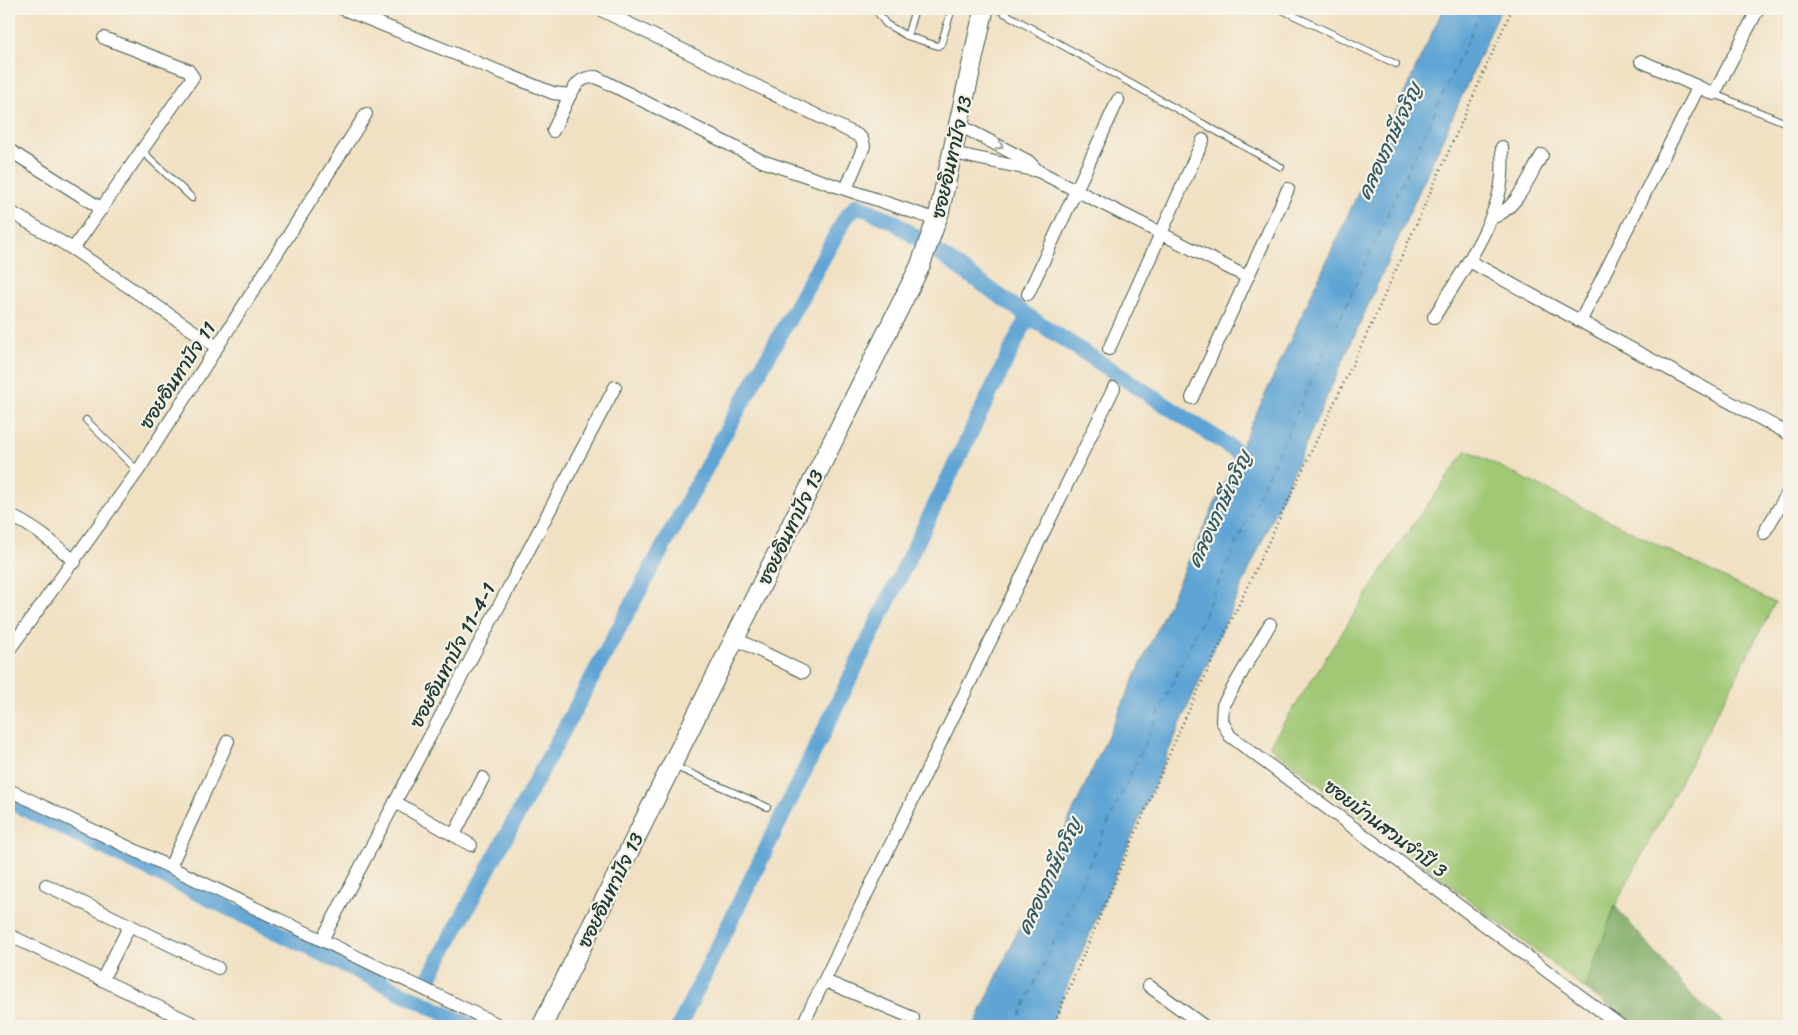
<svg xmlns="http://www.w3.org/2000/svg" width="1798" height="1035" font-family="Sriracha,'Playpen Sans Thai',sans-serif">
<rect width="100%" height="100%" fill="#f7f3e8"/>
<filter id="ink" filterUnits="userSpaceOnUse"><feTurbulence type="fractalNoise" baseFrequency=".02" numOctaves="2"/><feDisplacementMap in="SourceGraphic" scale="10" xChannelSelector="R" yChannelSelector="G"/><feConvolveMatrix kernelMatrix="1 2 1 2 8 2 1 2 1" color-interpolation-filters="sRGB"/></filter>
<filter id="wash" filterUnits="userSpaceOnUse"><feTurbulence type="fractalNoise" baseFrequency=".0096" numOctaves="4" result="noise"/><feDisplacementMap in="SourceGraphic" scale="20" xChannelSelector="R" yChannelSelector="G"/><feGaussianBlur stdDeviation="1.12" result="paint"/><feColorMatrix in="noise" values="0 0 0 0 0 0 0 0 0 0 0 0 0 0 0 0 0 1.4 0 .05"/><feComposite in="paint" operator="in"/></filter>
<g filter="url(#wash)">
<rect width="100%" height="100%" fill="#f1e1c3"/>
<!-- green -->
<path fill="#a0c874" stroke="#608254" d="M1467 450 1775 603 1615 906 1585 989 1269 746 1398 546Z"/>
<!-- forest -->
<path fill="#80ac66" stroke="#50744d" d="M1615 906 1691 995 1727 1026H1637L1585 989Z"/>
<!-- water -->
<path fill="#5ea4d4" stroke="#3e7084" d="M1443 9H1501L1192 697 1050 1026H974Z"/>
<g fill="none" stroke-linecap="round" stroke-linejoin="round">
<!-- canal -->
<g stroke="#5ea4d4" stroke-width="16">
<path d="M9 801 470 1026"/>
<path d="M429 978 720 442 846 217 857 205 894 222 1028 316 1258 465"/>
<path d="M679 1026 1028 316"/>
</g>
<!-- ferry -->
<path stroke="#325c64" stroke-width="1" stroke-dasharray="6 5" stroke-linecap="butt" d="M1015 1026 1482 9"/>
</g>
</g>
<g filter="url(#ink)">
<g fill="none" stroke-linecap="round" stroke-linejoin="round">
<!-- lane casing -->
<g stroke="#3e5649" stroke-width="8">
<g id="lane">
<path d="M875 9 886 24 907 36 938 46 941 44 952 9"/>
<path d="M997 9 1281 167"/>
<path d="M1280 9 1396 64"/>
<path d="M907 36 915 9"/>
<path d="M1714 94 1789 124"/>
<path d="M143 152 192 198"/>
<path d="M86 420 138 471"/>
<path d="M674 766 767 807"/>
</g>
</g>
<!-- street casing -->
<g stroke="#3e5649" stroke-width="14">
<g id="street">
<path d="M343 9 553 93 570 95C577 83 581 77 596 77L762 161 937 220"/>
<path d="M599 9 857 135 862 139 864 146 846 189"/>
<path d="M1641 61 1714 94 1758 9"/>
<path d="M959 125 1028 161 1038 171"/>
<path d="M553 131 570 95"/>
<path d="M9 150 102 209"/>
<path d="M953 153 1038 171 1247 277"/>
<path d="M9 211 73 249 217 347"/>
<path d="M1491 218C1517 210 1528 178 1542 155"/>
<path d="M73 249 193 77 188 70 104 38"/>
<path d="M1469 261 1789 434"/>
<path d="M1028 294 1118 100"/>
<path d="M1434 317C1458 278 1499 221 1502 175 1503 166 1502 156 1502 147"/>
<path d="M1581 320 1698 88"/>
<path d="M1109 349 1203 140"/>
<path d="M1192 398 1288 189"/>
<path d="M9 515C35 527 54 543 75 562"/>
<path d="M1764 533 1789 491"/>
<path d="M1270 624 1223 705 1222 721 1230 736 1621 1026"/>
<path d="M734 638 803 672"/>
<path d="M9 650 138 471 366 114"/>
<path d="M9 790 501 1026"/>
<path d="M395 802 471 845"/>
<path d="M454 835 483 778"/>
<path d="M170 867 228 741"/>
<path d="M46 885 218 968"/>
<path d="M9 935 198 1026"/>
<path d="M322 940 615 387"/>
<path d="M102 980 130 925"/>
<path d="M825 981 913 1018"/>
<path d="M1149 986 1204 1026"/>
<path d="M802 1026 1114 388"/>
</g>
</g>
<!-- secondary casing -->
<g stroke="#3e5649" stroke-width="21">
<path id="secondary" d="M542 1026 920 266 939 213 984 9"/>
</g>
<!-- path -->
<path stroke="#3e5649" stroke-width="2.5" stroke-dasharray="1 4" stroke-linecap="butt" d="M1053 1026 1181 727 1373 321 1512 9"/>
<!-- lane -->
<use href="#lane" stroke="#fff" stroke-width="6"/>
<!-- street -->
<use href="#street" stroke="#fff" stroke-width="12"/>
<!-- secondary -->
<use href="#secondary" stroke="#fff" stroke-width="19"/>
</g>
<!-- one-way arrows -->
<defs><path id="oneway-chevron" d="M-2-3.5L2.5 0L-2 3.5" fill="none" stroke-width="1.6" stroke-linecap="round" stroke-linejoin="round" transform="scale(1.25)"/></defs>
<use stroke="#8f9e9a" href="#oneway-chevron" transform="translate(1000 146) rotate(27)"/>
</g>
<g text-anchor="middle" stroke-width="4.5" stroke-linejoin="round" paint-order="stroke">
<!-- street labels -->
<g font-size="19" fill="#1f3d34" stroke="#f7f3e8">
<text transform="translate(951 157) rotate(-77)" y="7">ซอยอินทาปัจ 13</text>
<text transform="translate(177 375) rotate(-57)" y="7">ซอยอินทาปัจ 11</text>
<text transform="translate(790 527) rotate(-64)" y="7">ซอยอินทาปัจ 13</text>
<text transform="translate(452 655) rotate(-62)" y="7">ซอยอินทาปัจ 11-4-1</text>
<text transform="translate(1386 828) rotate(37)" y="7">ซอยบ้านสวนจำปี 3</text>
<text transform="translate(610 890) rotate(-64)" y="7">ซอยอินทาปัจ 13</text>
</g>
<!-- water labels -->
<g font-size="20" font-style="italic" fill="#325c64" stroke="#f7f3e8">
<text transform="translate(1389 141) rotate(-65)" y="7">คลองภาษีเจริญ</text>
<text transform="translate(1219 509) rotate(-65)" y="7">คลองภาษีเจริญ</text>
<text transform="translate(1049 876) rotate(-65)" y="7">คลองภาษีเจริญ</text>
</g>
</g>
<!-- margin -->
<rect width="1798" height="1035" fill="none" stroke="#f7f3e8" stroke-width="30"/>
</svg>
